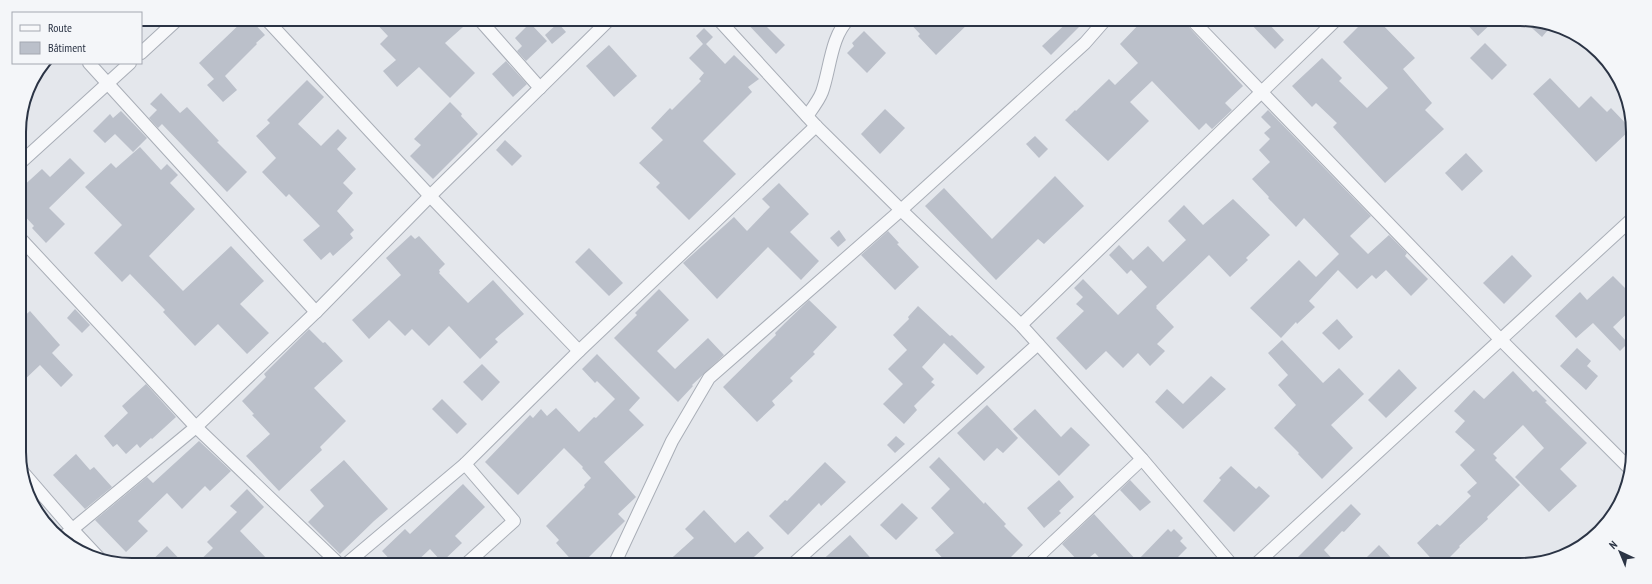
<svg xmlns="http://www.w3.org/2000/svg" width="1652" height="584" font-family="'PT Sans Narrow',sans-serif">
<rect width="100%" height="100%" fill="#e4e7ec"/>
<!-- building -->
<g fill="#bbc0ca">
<path d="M245 19H250L265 35 256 43 257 44 225 76 237 90 223 102 207 85 214 79 199 63Z"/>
<path d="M372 19H472L445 43 475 73 450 98 419 67 397 87 383 71 396 60 380 44 388 36Z"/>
<path d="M743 19H759L785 45 776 54Z"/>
<path d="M906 19H973L936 55 918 36 920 34Z"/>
<path d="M1071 19H1087L1051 55 1042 46Z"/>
<path d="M1144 19H1184L1186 24 1243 86 1225 103 1232 110 1212 129 1206 123 1199 130 1152 81 1130 102 1149 121 1108 161 1065 120 1075 110 1076 111 1109 79 1115 85 1138 63 1120 44Z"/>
<path d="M1246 19H1264L1284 40 1275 49Z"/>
<path d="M1366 19H1377L1415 58 1403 69 1432 103 1425 110 1444 129 1385 183 1333 127 1337 123 1316 103 1312 107 1292 86 1322 58 1342 78 1339 81 1367 108 1388 88 1343 42Z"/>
<path d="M1462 19H1496L1478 36Z"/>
<path d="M1523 20 1546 23 1553 24 1542 37Z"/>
<path d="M530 23 547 41 526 61 517 51 522 46 515 38Z"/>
<path d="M558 23 566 32 552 44 545 35Z"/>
<path d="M704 28 713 37 706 44 725 64 734 55 759 79 748 87 752 92 703 141 736 174 689 220 656 187 660 183 639 163 663 140 651 128 670 108 672 110 701 81 699 79 704 73 689 58 703 44 696 36Z"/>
<path d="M864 31 886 53 867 73 847 53 854 46 852 43Z"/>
<path d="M1485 43 1507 65 1492 80 1470 58Z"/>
<path d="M609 45 637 76 614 97 586 66Z"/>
<path d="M506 61 527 84 513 97 492 74Z"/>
<path d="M1550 78 1579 108 1591 96 1607 112 1611 108 1631 129 1596 162 1533 94Z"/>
<path d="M307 80 324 97 298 124 321 146 338 129 347 138 337 149 356 169 343 183 353 193 337 211 354 230 350 234 353 238 333 256 330 252 321 260 303 240 320 226 289 194 286 197 262 172 276 158 256 136 270 123 267 120Z"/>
<path d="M161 93 180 113 187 107 219 141 217 142 247 172 227 192 162 124 158 128 149 118 157 110 150 104Z"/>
<path d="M450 102 462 114 461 116 478 134 433 179 410 156 421 145 414 139Z"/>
<path d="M885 109 905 128 880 154 861 134Z"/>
<path d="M1268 110 1371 216 1350 236 1368 254 1389 235 1407 253 1405 256 1428 279 1411 296 1386 270 1376 279 1372 275 1357 289 1338 270 1309 301 1315 307 1297 324 1296 322 1281 338 1250 308 1299 260 1316 277 1339 254 1304 218 1296 227 1268 198 1269 197 1252 179 1270 162 1259 150 1270 139 1264 133 1271 127 1261 117Z"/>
<path d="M121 111 147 138 133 152 115 134 105 143 93 131 110 114 113 118Z"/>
<path d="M1035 136 1048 149 1039 158 1026 144Z"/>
<path d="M505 140 522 156 512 166 496 150Z"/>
<path d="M140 147 161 170 167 164 178 175 170 183 195 209 149 256 183 291 231 246 264 281 240 304 269 333 247 354 218 324 195 346 163 312 165 310 130 274 122 282 94 253 122 225 85 187 111 163 116 168Z"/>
<path d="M1466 153 1483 171 1462 191 1445 173Z"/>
<path d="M70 158 85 173 49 208 65 224 46 243 32 228 34 226 20 211V189L42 169 50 177Z"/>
<path d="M1055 176 1084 206 1044 244 1038 239 996 280 925 206 944 188 992 239Z"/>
<path d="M779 183 809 214 790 232 819 261 801 280 768 247 717 299 683 263 734 217 747 231 770 207 762 199Z"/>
<path d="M1233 199 1270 235 1246 258 1248 260 1230 277 1209 255 1156 306 1157 307 1156 308 1174 327 1157 344 1165 351 1150 366 1138 353 1123 368 1106 351 1086 370 1056 338 1084 311 1076 304 1083 297 1074 288 1083 279 1118 315 1147 287 1131 270 1127 274 1109 255 1119 245 1133 260 1148 246 1163 262 1186 240 1168 221 1184 205 1203 225Z"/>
<path d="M839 230 846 240 838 247 830 238Z"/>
<path d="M888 231 899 243 897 244 919 267 895 290 861 255Z"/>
<path d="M411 235 415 239 419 236 445 264 439 270 440 272 439 273 468 303 493 280 524 314 495 339 498 342 480 359 449 326 429 346 412 329 405 336 389 320 369 339 352 320 401 275 386 258Z"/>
<path d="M589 248 623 283 609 296 575 262Z"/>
<path d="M1512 255 1532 276 1504 304 1483 283Z"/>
<path d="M1613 276 1633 296V308L1613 327 1628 343 1620 351 1593 323 1576 338 1555 316 1580 292 1587 300Z"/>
<path d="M659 289 689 320 657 351 675 369 708 338 724 355 692 385 693 386 678 402 614 338 637 315 635 313Z"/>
<path d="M809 300 837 327 813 352 815 354 790 378 793 381 772 401 775 405 757 422 723 387 776 335 775 333 785 323Z"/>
<path d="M918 306 950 336 952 335 985 367 977 375 944 343 922 367 934 379 931 382 935 385 914 406 917 410 904 424 883 404 903 384 888 369 907 350 893 335 909 319 908 317Z"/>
<path d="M75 309 90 325 82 333 67 318Z"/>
<path d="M30 311 60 345 52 353 73 375 61 387 40 365 21 383 20 320Z"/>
<path d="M1337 319 1353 337 1339 350 1322 333Z"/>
<path d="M309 329 323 343 325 342 343 361 314 388 346 421 320 447 322 450 279 491 246 456 270 434 252 415 254 414 242 401 266 377 264 374Z"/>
<path d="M1282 340 1323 383 1339 368 1364 394 1331 425 1353 448 1322 479 1298 454 1299 453 1274 428 1296 405 1278 385 1288 375 1268 353Z"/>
<path d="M1577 348 1591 361 1587 366 1598 376 1586 390 1560 366Z"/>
<path d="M597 354 640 398 629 410 644 425 604 462 636 497 618 514 625 521 588 558 596 565H576L556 543 559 540 546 526 585 487 584 485 591 478 582 468 583 467 564 448 518 495 485 462 530 415 533 418 541 409 547 416 556 408 579 432 594 417 596 418 615 399 597 381 595 383 582 369Z"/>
<path d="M482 364 500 382 482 401 463 382Z"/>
<path d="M1399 369 1417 388 1386 418 1368 400Z"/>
<path d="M1513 371 1533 392 1536 390 1547 401 1545 402 1587 443 1560 469 1577 486 1549 512 1515 477 1544 448 1523 425 1493 454 1497 458 1495 460 1520 485 1487 517 1488 519 1459 546 1460 547 1442 565H1437L1417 543 1437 524 1440 526 1471 496 1467 492 1477 483 1460 465 1475 450 1455 432 1465 421 1454 411 1474 390 1484 399Z"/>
<path d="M1211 376 1226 389 1183 429 1155 402 1167 389 1183 404Z"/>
<path d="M146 384 176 417 152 439 151 438 140 448 137 444 126 454 117 444 113 447 104 436 128 413 122 406Z"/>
<path d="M442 399 467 424 457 434 432 409Z"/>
<path d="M987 405 1018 438 1003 453 997 448 984 461 957 433Z"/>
<path d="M1035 409 1061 437 1071 427 1090 445 1059 476 1013 429Z"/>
<path d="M896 436 905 444 895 453 887 445Z"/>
<path d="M199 441 231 471 210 491 205 486 182 509 167 493 138 521 148 531 126 552 95 520 147 477 153 483Z"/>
<path d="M76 454 90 470 94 467 112 487 85 509 53 475Z"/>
<path d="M939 457 984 504 985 502 1006 524 1004 526 1023 545 1003 565H949L935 550 954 533 931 508 950 489 929 467Z"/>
<path d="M344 460 388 509 374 521 340 554 308 522 324 506 310 490Z"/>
<path d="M825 462 846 482 821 506 819 503 788 535 769 516 785 500 787 501Z"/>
<path d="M1231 466 1256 489 1259 486 1270 496 1234 532 1203 501 1221 480 1219 478Z"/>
<path d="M1059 480 1074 497 1059 511 1061 513 1044 528 1027 508Z"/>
<path d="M1130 480 1151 502 1140 511 1120 490Z"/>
<path d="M463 484 485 507 455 536 462 543 442 562 430 549 413 565H395L382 551 405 529 410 534Z"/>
<path d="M247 489 264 507 240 531 273 565H195L213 548 207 542 237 512 230 506Z"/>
<path d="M902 503 918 518 896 540 880 525Z"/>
<path d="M1351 504 1361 514 1344 532 1342 531 1324 550 1338 565H1304L1297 558Z"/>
<path d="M704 510 735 543 748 531 764 548 745 565H664L694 538 685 529Z"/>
<path d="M1094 514 1137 561 1168 529 1171 532 1174 529 1183 538 1180 541 1187 548 1170 565H1106L1095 553 1081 564 1062 544Z"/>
<path d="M850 535 877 565H817Z"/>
<path d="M1379 545 1398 565H1359Z"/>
<path d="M167 546 185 565H147Z"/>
</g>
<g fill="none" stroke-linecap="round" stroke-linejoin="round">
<!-- street casing -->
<g stroke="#a9aeb7" stroke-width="14">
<g id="street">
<path d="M266 19 430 196 579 351"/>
<path d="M479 19 540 88"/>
<path d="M718 19 816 126 901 210 1021 325 1142 459 1232 565"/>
<path d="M1191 19 1500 339 1630 469"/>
<path d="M141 53 178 19"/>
<path d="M89 63 316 312"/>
<path d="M807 116C812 109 819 100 822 92 830 70 831 35 849 19"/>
<path d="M19 164 130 63"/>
<path d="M20 238 196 427 340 565"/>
<path d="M1021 325 1337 19"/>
<path d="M465 464 514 521 465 565"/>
<path d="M21 470 72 529 101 560"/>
<path d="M63 537 196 427 316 312 430 196 610 19"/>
<path d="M345 565 465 464 579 351 816 126"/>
<path d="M614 565 672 441 709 378 901 210 1085 43 1106 19"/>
<path d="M792 565 1038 344"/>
<path d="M1029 565 1142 459"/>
<path d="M1255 565 1632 219"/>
</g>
</g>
<!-- street -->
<use href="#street" stroke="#f7f8fa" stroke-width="12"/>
</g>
<!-- crop -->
<path d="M0 0H1652V584H0ZM132 26H1520A106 106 0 0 1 1626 132V452A106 106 0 0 1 1520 558H132A106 106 0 0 1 26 452V132A106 106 0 0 1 132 26Z" fill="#f4f6f9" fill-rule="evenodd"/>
<path fill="none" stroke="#2b3445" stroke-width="2" d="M132 26H1520A106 106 0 0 1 1626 132V452A106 106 0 0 1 1520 558H132A106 106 0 0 1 26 452V132A106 106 0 0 1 132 26Z"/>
<!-- legend -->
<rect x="12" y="12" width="130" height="52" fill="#f4f6f9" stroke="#a4a8b1"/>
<rect x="20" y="25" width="20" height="6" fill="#f7f8fa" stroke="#a4a8b1"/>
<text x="48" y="32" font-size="12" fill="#2b3445">Route</text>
<rect x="20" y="42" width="20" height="12" fill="#bbc0ca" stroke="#a4a8b1"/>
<text x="48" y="52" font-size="12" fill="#2b3445">Bâtiment</text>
<!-- north arrow -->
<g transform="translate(1620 552) rotate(316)" stroke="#f4f6f9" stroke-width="3" paint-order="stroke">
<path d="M0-3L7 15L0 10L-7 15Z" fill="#2b3445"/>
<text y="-6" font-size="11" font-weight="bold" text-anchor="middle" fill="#2b3445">N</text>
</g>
</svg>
